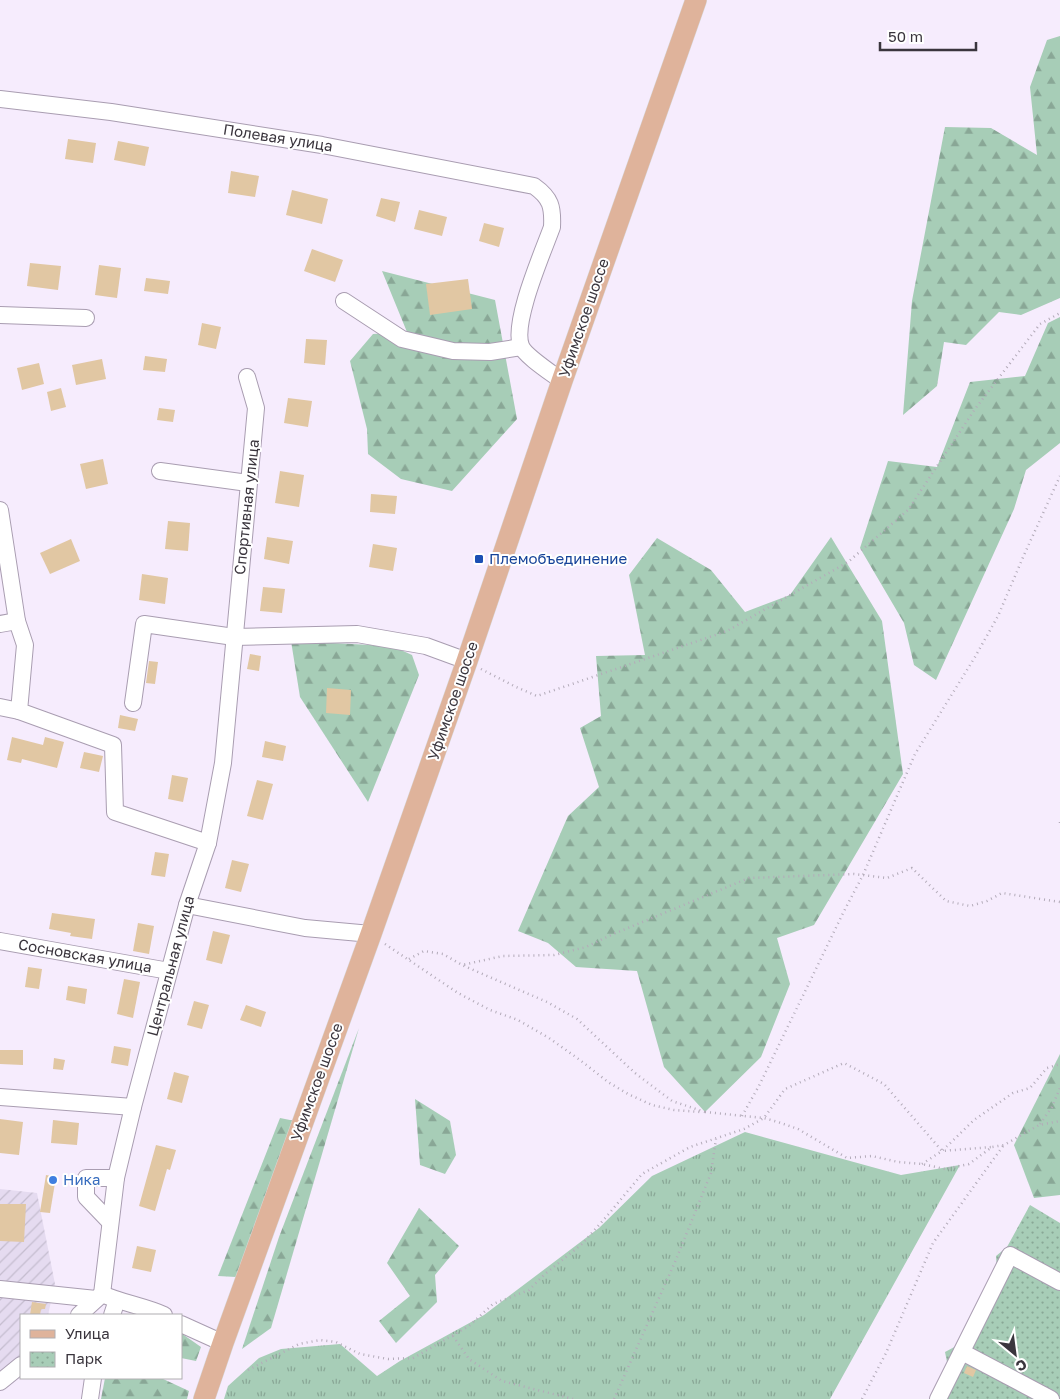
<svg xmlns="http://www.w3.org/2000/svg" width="1060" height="1399" font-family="'Golos Text',sans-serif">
<defs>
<pattern id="industrial-furrows" width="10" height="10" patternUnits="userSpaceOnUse" patternTransform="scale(1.25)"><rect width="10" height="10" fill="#e5dbf0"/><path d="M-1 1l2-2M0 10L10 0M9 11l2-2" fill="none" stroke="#c5bdcf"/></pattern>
<pattern id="grass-tufts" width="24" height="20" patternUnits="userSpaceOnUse" patternTransform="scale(1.25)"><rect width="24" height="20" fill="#a7cdb7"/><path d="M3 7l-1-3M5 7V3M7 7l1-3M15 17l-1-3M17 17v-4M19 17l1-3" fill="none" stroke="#89a796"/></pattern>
<pattern id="forest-firs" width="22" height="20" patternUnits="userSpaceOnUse" patternTransform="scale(1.25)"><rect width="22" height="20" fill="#a7cdb7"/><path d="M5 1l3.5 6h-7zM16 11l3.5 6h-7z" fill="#89a796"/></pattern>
<pattern id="park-dots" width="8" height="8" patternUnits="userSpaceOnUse" patternTransform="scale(1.25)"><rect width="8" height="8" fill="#a7cdb7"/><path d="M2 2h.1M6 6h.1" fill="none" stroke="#89a796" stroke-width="1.8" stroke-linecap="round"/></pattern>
</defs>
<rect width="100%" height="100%" fill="#f6ecfd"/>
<!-- industrial -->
<path fill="url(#industrial-furrows)" d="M0 1189 37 1193 55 1284 48 1315H21V1362L0 1379Z"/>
<!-- grass -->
<path fill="url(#grass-tufts)" d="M745 1132 901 1175 960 1165 830 1399H224L228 1386 259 1358 281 1349 340 1344 377 1376 400 1361 484 1315 599 1228 652 1176Z"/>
<!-- forest -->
<g fill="url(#forest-firs)">
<path d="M1060 36V298L1021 315 999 312 966 345 944 342 937 386 903 415 912 301 945 127 991 128 1037 155 1030 87 1047 40Z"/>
<path d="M382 271 495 300 517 419 452 491 401 479 368 454 367 429 350 361 373 334 407 332Z"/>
<path d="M1060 317V443L1026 470 1014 509 936 680 914 665 904 623 860 548 888 461 937 467 970 382 1025 376 1048 323Z"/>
<path d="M831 537 882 621 903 774 814 925 777 938 790 984 761 1057 705 1112 664 1067 637 971 576 967 548 943 518 931 568 816 599 787 580 728 601 716 596 656 645 655 629 575 657 538 711 570 745 612 790 595Z"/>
<path d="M291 641 392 646 412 655 419 675 368 802 300 697Z"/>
<path d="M359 1028 271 1328 242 1349 279 1237Z"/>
<path d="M1060 1054V1195L1034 1198 1014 1145Z"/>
<path d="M415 1099 450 1121 456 1155 445 1174 420 1165Z"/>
<path d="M280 1118 295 1121 236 1277 218 1276Z"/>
<path d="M419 1208 459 1246 435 1275 437 1302 396 1343 379 1321 410 1296 387 1263Z"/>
<path d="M181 1333 201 1347 196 1361 181 1358Z"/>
<path d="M105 1378H161L189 1391 187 1399H101Z"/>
</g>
<!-- park -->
<path fill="url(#park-dots)" d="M1030 1205 1060 1223V1399H932L948 1367 945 1352 960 1344 997 1271 996 1256 1007 1247Z"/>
<!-- building -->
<g fill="#e1c7a3">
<path d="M68 139 96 143 93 163 65 159Z"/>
<path d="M118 141 149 147 145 166 114 160Z"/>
<path d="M231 171 259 176 255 197 228 193Z"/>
<path d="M292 190 328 199 322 224 286 215Z"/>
<path d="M381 198 400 202 395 222 376 216Z"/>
<path d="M419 210 447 217 442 236 414 229Z"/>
<path d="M484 223 504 228 499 247 479 241Z"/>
<path d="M312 249 343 260 335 282 304 271Z"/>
<path d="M30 263 61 266 58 290 27 286Z"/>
<path d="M99 265 121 268 117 298 95 295Z"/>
<path d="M146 278 170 281 168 294 144 291Z"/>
<path d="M468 279 472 309 430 315 426 284Z"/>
<path d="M202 323 221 327 216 349 198 345Z"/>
<path d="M306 339 327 340 325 365 304 363Z"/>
<path d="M145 356 167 359 165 372 143 370Z"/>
<path d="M102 359 106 379 76 385 72 365Z"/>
<path d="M39 363 44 384 22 390 17 368Z"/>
<path d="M61 388 66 407 51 411 47 392Z"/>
<path d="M288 398 312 401 308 427 284 423Z"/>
<path d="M159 408 175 410 173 422 157 420Z"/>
<path d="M103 459 108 484 86 489 80 464Z"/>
<path d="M280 471 304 475 299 507 275 503Z"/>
<path d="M371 494 397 496 395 514 370 512Z"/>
<path d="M168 521 190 523 188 551 165 549Z"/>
<path d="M267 537 293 541 289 564 264 559Z"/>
<path d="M71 539 80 561 50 574 40 553Z"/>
<path d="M373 544 397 548 393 571 369 567Z"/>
<path d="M142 574 168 578 165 604 139 600Z"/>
<path d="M263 587 285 589 282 613 260 611Z"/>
<path d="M250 654 261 656 259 671 247 669Z"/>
<path d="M149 661 158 662 155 684 146 683Z"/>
<path d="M327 688 351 690 350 715 326 713Z"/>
<path d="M120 715 138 719 135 731 118 728Z"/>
<path d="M12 737 43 745 45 737 64 742 57 768 22 759 21 763 7 760Z"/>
<path d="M265 741 286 746 283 761 262 757Z"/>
<path d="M84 752 103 756 99 772 80 768Z"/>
<path d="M172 775 188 778 183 802 168 799Z"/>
<path d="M257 780 273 784 263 820 247 816Z"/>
<path d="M155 852 169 854 165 877 151 875Z"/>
<path d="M232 860 249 864 241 892 225 888Z"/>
<path d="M52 913 95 919 92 939 70 936 71 933 49 929Z"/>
<path d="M138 923 154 926 149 954 133 951Z"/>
<path d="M213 931 230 935 222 964 206 960Z"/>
<path d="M28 967 42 969 39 989 25 987Z"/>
<path d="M124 979 140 982 133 1018 117 1014Z"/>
<path d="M68 986 87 989 85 1004 66 1000Z"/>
<path d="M194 1001 209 1005 202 1029 187 1025Z"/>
<path d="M246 1005 266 1012 261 1027 240 1020Z"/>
<path d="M114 1046 131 1049 128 1066 111 1063Z"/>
<path d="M0 1050H23V1065L0 1064Z"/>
<path d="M54 1058 65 1060 63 1070 53 1069Z"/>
<path d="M174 1072 189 1076 182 1103 167 1099Z"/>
<path d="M0 1119 23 1122 19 1155 0 1153Z"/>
<path d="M53 1120 79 1123 77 1145 51 1143Z"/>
<path d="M156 1145 176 1150 170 1170 167 1169 155 1211 139 1206Z"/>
<path d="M46 1175 56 1177 50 1213 40 1212Z"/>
<path d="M0 1204H26L24 1242 0 1241Z"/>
<path d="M137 1246 156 1250 151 1272 132 1268Z"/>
<path d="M32 1302 46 1304 45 1309H41L40 1315H30Z"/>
<path d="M967 1366 976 1370 973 1377 964 1373Z"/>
</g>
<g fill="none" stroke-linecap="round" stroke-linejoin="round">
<!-- minor casing -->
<g stroke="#a99db1" stroke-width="18">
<g id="minor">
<path d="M0 99 111 112 322 145 534 186C551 198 553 207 552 227 543 252 512 322 521 346 525 356 553 374 562 381"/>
<path d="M344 301 402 339 453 351 490 352 521 347"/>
<path d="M0 315 86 318"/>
<path d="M160 471 248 483"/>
<path d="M0 510 17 621"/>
<path d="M0 624 17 621 25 645 19 711 113 745 115 812 208 843"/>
<path d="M133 703 144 624 234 637 357 634 426 646 467 661"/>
<path d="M0 707 19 711"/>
<path d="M187 905 305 928 371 934"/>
<path d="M0 941 169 971"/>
<path d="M0 1097 133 1107"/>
<path d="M110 1222 86 1197V1178H116"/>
<path d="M0 1289 96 1299"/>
<path d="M102 1294 116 1178 133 1107 187 905 208 843 223 763 256 408 247 377"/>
<path d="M102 1294C122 1303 144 1306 164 1315"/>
<path d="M79 1315 101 1295"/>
<path d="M112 1315 117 1300"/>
<path d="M181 1324 223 1343"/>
<path d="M962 1352 1051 1399"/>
<path d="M0 1382 21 1365"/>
<path d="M90 1399 93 1378"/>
<path d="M938 1399 1010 1255 1060 1282"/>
</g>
</g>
<!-- major casing -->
<g stroke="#d8d7d8" stroke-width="22">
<path id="major" d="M204 1399 223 1343 371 934 467 661 562 381 696 0"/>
</g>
<!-- path -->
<g stroke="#b3abb9" stroke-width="2.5" stroke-dasharray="1 4" stroke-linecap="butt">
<path d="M481 669 516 687 537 696 727 631 848 562 908 510 975 409 1040 324 1060 313"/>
<path d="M1060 822V825"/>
<path d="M385 944 458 993 490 1010 518 1020 549 1038 580 1060 608 1082 628 1094 652 1105 674 1110 700 1112"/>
<path d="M409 959 424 951 443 954 462 965"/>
<path d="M705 1112 672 1101 635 1073 577 1019 547 1002 462 965 503 956 554 955 586 947 611 935 749 878 854 874 887 878 912 868 946 901 970 906 987 901 1002 893 1060 902"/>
<path d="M705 1112 764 1118 778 1122 798 1129 847 1158 872 1156 898 1162 922 1164 945 1169 969 1164 992 1147 1004 1145 1039 1125 1060 1121"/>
<path d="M742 1116 760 1084 843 913 863 875 915 754 975 657 998 616 1024 555 1060 476"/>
<path d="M1040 1124 1052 1107 1060 1088"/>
<path d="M922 1164 942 1151 974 1120 1013 1093 1030 1088 1047 1068 1060 1064"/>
<path d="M453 1336 469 1359 502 1381 573 1399"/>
<path d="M248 1370 299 1344 320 1340 336 1342 360 1354 388 1359 413 1358 469 1326 493 1304 529 1290 545 1274 582 1244 607 1216 642 1174 690 1147 744 1129 764 1118 785 1089 844 1063 884 1084 942 1151 992 1147"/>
<path d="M614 1399 675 1262 711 1173 716 1139"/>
<path d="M862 1399 886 1353 933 1243 1003 1146"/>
</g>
<!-- minor -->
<use href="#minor" stroke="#fff" stroke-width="16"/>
<!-- major -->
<use href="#major" stroke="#dfb39b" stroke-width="21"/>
</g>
<!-- markers -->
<rect fill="#1a4fb4" stroke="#fff" stroke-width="2" x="474" y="554" width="10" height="10" rx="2.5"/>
<circle fill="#3f7fe0" stroke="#fff" stroke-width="2" cx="53" cy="1180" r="5"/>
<g text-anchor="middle" stroke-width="4" stroke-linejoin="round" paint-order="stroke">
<!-- street labels -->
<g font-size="15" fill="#3a353d" stroke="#fff">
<text transform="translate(278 138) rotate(9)" y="5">Полевая улица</text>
<text transform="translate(584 318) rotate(-71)" y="5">Уфимское шоссе</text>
<text transform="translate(247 507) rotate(-84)" y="5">Спортивная улица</text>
<text transform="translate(453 701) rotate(-71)" y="5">Уфимское шоссе</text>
<text transform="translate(85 956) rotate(10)" y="5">Сосновская улица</text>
<text transform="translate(171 966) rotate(-75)" y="5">Центральная улица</text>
<text transform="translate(317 1082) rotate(-70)" y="5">Уфимское шоссе</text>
</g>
<!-- transit labels -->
<g font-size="15" fill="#164399" stroke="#fff" text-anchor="start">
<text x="489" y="564">Племобъединение</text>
</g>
<!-- shop labels -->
<g font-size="15" fill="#366cbe" stroke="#fff" text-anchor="start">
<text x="63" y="1185">Ника</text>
</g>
</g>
<!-- legend -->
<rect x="20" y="1314" width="162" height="65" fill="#ffffff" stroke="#b0aeb1"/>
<rect x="30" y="1330" width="25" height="8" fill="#dfb39b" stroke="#b0aeb1"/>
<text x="65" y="1339" font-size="15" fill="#3a353d">Улица</text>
<rect x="30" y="1352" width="25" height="15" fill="url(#park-dots)" stroke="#b0aeb1"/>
<text x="65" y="1364" font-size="15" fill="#3a353d">Парк</text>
<!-- north arrow -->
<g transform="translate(1015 1354) rotate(151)" stroke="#ffffff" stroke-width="4" paint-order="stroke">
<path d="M0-4L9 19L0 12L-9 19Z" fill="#3a353d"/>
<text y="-8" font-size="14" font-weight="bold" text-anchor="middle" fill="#3a353d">С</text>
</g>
<!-- scale -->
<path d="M880 42v8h96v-8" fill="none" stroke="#3a353d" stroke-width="2.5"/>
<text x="888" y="42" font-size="15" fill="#3a353d" stroke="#ffffff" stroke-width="4" paint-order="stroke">50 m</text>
</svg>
